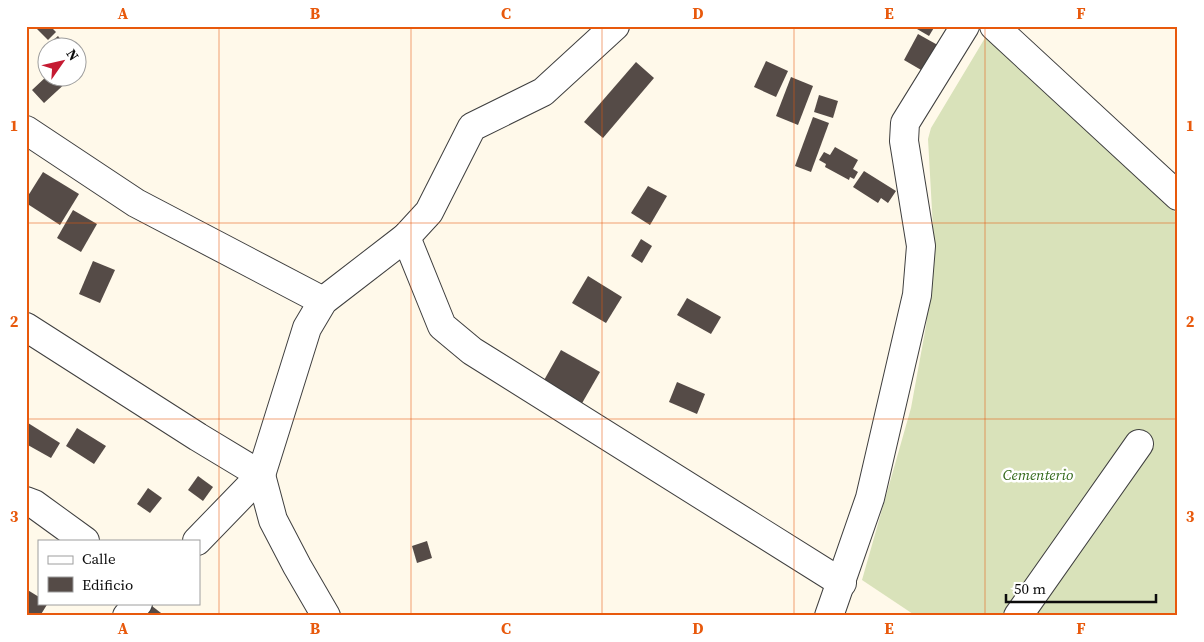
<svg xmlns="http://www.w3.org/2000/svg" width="1204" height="642" font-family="'Source Serif 4',serif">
<rect width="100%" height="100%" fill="#fff9ea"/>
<!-- cemetery -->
<path fill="#d9e2ba" d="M991 28 1178 215V609L1172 616H916L862 580 911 408 926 326 934 246 928 139 931 128Z"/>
<!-- building -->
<g fill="#554b47">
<path d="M34 26H50L56 32 48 40Z"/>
<path d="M919 26H935L929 36 917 29Z"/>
<path d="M918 34 943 48 928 74 904 60Z"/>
<path d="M58 36 67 48H53L50 43Z"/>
<path d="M766 61 788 71 776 97 754 87Z"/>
<path d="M636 62 654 78 603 138 584 122Z"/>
<path d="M48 75V78L70 79 44 103 32 90Z"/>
<path d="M791 77 813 86 798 125 776 116Z"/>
<path d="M819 95 838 101 833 118 814 112Z"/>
<path d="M813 117 829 123 811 172 795 166Z"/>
<path d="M835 147 858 160 853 169 858 172 854 179 850 177 849 180 825 167 826 164 819 160 824 152 830 155Z"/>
<path d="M864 171 896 191 888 203 881 198 878 203 853 187Z"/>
<path d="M43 172 79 194 60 225 26 203V199Z"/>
<path d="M648 186 667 196 650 225 631 213Z"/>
<path d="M73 210 97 224 81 252 57 238Z"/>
<path d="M641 239 652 246 642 263 631 256Z"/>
<path d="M93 261 115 270 100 303 79 294Z"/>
<path d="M588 276 622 297 606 323 572 303Z"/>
<path d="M687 298 721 317 711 334 677 315Z"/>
<path d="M561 350 600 372 581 405 543 382Z"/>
<path d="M677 382 705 394 697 414 669 402Z"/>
<path d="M28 423 60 443 51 458 26 444Z"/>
<path d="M77 428 106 446 94 464 66 446Z"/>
<path d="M198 476 213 487 203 501 188 490Z"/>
<path d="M148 488 162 498 150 513 137 504Z"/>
<path d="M427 541 432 558 417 563 412 546Z"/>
<path d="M26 589 39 597V603H48L40 616H31L26 613Z"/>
<path d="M148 603 165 616H135Z"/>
</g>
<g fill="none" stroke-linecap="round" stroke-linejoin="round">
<!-- minor casing -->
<g stroke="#3f3f3f" stroke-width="30">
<g id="minor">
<path d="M994 26 1178 196"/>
<path d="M26 130 136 203 323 301"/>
<path d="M406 237 442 326 472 351 842 583"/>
<path d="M26 327 198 437 261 475 273 520 297 566 326 616"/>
<path d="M26 501 34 504 85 541"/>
<path d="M197 541 261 475 307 328 323 301 406 237 429 212 472 127 543 92 615 26"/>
<path d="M127 616 138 603"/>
<path d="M829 616 870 498 917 295 921 246 904 141 905 123 965 26"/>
<path d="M1018 616 1139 444"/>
</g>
</g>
<!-- minor -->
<use href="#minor" stroke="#fff" stroke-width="28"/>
</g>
<!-- grid -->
<path fill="none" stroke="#e8590c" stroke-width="1" stroke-opacity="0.55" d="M219 26V616M411 26V616M602 26V616M794 26V616M985 26V616M26 223H1178M26 419H1178"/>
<g text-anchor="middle" stroke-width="5" stroke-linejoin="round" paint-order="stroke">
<!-- park labels -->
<g font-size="15" font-style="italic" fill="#306718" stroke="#fff">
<text x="1038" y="480">Cementerio</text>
</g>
</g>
<!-- border -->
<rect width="1204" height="642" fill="none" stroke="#ffffff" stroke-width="55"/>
<!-- legend -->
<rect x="38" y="540" width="162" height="65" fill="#ffffff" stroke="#9e9e9e"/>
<rect x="48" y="556" width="25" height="8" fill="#ffffff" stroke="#9e9e9e"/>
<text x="82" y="564" font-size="15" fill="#0c0c0c">Calle</text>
<rect x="48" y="577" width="25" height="15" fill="#554b47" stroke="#9e9e9e"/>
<text x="82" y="590" font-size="15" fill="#0c0c0c">Edificio</text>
<!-- north arrow -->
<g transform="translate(62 62) rotate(56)"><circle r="24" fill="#ffffff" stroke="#9e9e9e"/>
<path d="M0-4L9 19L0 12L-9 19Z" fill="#c51a32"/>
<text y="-8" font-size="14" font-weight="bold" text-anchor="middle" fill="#0c0c0c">N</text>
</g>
<!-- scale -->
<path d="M1006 594v8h150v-8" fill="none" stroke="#0c0c0c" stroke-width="2.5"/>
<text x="1014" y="594" font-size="15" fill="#0c0c0c" stroke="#ffffff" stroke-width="4" paint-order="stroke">50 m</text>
<rect x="28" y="28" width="1148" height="586" fill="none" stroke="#e8590c" stroke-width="2"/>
<g font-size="16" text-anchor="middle" font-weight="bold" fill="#e8590c">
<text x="123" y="19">A</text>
<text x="315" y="19">B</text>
<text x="506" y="19">C</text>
<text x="698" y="19">D</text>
<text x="889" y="19">E</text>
<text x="1081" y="19">F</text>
<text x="14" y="131">1</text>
<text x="1190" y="131">1</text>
<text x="14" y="327">2</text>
<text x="1190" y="327">2</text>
<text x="14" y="522">3</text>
<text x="1190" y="522">3</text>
<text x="123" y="634">A</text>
<text x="315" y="634">B</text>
<text x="506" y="634">C</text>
<text x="698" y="634">D</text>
<text x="889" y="634">E</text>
<text x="1081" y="634">F</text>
</g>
</svg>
